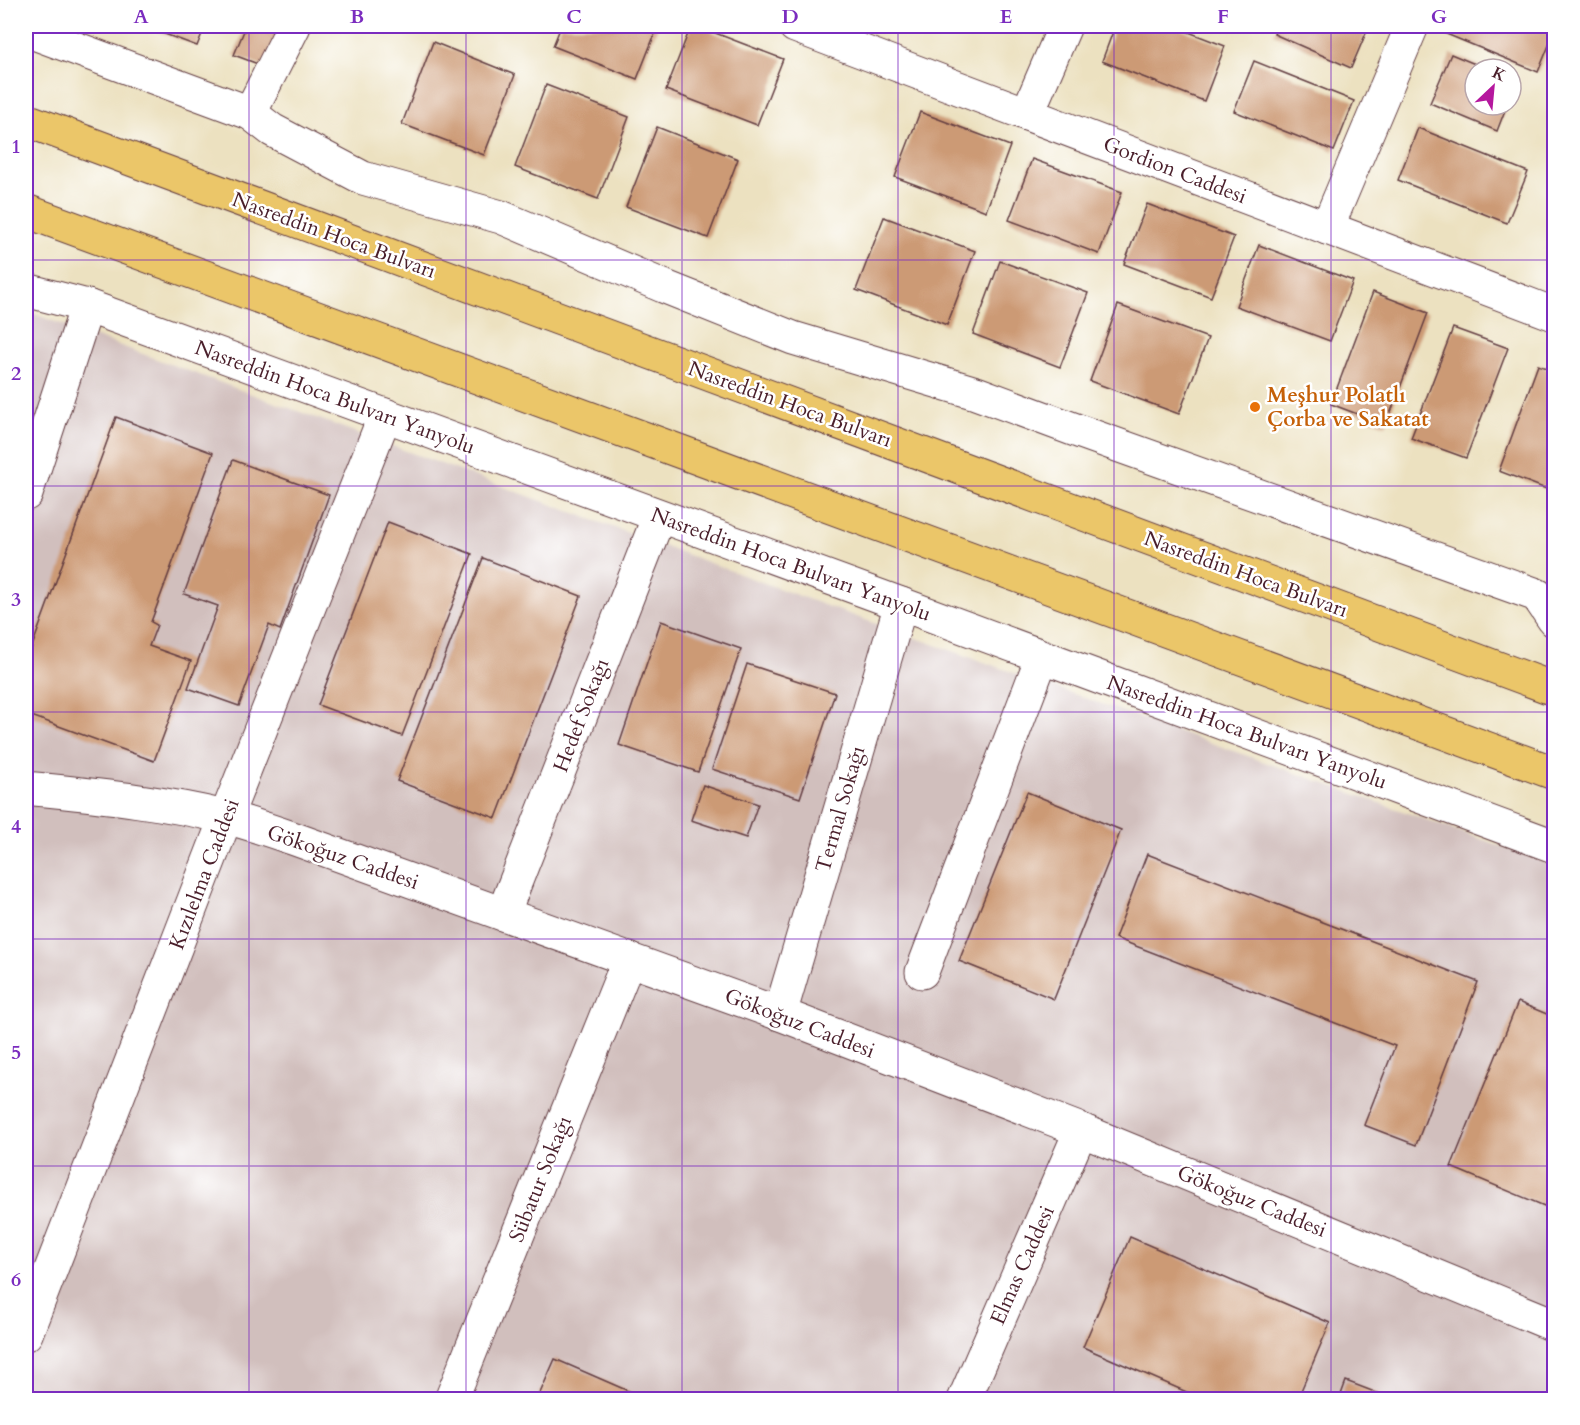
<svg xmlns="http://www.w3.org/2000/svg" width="1580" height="1425" font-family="Cardo,serif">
<rect width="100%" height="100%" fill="#fff"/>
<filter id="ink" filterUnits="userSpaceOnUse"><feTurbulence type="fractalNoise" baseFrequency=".0167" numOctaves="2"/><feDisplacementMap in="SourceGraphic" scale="12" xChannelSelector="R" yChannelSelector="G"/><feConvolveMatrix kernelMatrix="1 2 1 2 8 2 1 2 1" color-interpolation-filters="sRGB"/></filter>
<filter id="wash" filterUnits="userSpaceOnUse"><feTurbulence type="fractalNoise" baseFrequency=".008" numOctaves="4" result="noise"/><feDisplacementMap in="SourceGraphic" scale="24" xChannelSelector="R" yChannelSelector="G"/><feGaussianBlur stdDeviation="1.35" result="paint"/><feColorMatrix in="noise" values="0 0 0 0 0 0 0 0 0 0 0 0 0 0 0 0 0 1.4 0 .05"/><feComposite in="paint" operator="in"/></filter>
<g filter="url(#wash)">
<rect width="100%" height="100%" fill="#ece1c0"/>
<!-- industrial -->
<path fill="#d1bfbd" d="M26 311 843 612 1554 865V1399H26Z"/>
<g id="blocks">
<!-- building -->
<g fill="#cc9a75">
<path d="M156 26H205L197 46 154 30Z"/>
<path d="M246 26H258L279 33 266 67 234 55Z"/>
<path d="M561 26H658L637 79 553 46Z"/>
<path d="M691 26H697L783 59 757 125 666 90Z"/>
<path d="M1016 26H1036L1033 33Z"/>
<path d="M1115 26H1173L1225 46 1204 101 1102 61Z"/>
<path d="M1277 26H1369L1351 68 1274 34Z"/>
<path d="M1447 26H1554V33L1538 72 1444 33Z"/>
<path d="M433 42 515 75 484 155 402 124Z"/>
<path d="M1451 54 1487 69H1475V105H1507L1497 131 1430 103Z"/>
<path d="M1254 61 1354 101 1334 151 1234 111Z"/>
<path d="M1511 79 1517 82 1511 96Z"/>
<path d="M546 85 629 117 598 199 515 167Z"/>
<path d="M920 112 1010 146 986 211 895 177Z"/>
<path d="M657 127 738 159 708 238 626 207Z"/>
<path d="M1418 128 1528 172 1507 223 1398 180Z"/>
<path d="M1032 159 1122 192 1099 254 1009 220Z"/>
<path d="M1147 204 1234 237 1211 297 1124 264Z"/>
<path d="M884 217 975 251 947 325 856 290Z"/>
<path d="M1259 245 1353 281 1330 341 1236 306Z"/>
<path d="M1000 261 1088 293 1060 367 973 334Z"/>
<path d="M1373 292 1428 313 1386 425 1331 404Z"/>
<path d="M1118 305 1208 338 1179 414 1090 381Z"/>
<path d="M1453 328 1508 348 1466 458 1411 438Z"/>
<path d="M1538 365 1554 371V492L1499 471Z"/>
<path d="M116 417 213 453 151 622 157 625 149 646 191 661 154 761 26 714V663Z"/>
<path d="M233 460 329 495 280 630 269 625 239 706 188 688 218 606 184 594Z"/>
<path d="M388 522 472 554 402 736 318 705Z"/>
<path d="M483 558 581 596 496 818 397 781Z"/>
<path d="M661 621 741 649 698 772 619 745Z"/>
<path d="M747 664 835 693 800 798 712 769Z"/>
<path d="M703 785 758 804 746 838 691 820Z"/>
<path d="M1027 792 1121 830 1054 999 959 961Z"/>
<path d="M1147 854 1478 982 1416 1145 1364 1125 1395 1046 1115 938Z"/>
<path d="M1518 1002 1554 1017V1210L1451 1167Z"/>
<path d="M1130 1237 1330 1323 1297 1400H1205L1083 1347Z"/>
<path d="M555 1359 649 1400H537Z"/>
<path d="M1346 1381 1393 1399 1392 1400H1339Z"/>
</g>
</g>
</g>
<g filter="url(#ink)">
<use href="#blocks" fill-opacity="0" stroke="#623c41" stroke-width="1.5"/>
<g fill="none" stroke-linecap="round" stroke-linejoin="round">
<!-- minor casing -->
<g stroke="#623c41" stroke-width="35">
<g id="minor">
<path d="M795 26 1554 314"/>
<path d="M26 30 250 113 294 26"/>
<path d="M250 113 272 130 363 178 501 217 663 286 793 338 976 393 1081 432 1537 595 1554 620"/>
<path d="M1027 114 1065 26"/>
<path d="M1327 228 1412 26"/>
<path d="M26 290 87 306 901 604 1554 846"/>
<path d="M26 494 87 306"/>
<path d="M26 788C92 795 160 801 225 817 249 823 272 831 295 839L780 1014 1081 1130 1554 1325"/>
<path d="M503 914 659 516"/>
<path d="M922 972 1042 657"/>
<path d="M780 1014 901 604"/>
<path d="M26 1334 226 817 385 415"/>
<path d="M451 1400 629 959"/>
<path d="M964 1400 1081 1130"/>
</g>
</g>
<!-- highway casing -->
<g stroke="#623c41" stroke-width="35">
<g id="highway">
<path d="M26 120 1554 689"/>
<path d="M26 211 1554 773"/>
</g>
</g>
<!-- minor -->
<use href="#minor" stroke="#fff" stroke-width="33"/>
<!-- highway -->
<use href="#highway" stroke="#ebc669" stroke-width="33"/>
</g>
</g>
<!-- grid -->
<path fill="none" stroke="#7b2cbf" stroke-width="1.5" stroke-opacity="0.55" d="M249 26V1400M466 26V1400M682 26V1400M898 26V1400M1114 26V1400M1331 26V1400M26 260H1554M26 486H1554M26 712H1554M26 939H1554M26 1166H1554"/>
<!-- markers -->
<circle fill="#e8710a" stroke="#fff" stroke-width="2" cx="1255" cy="407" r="6"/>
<g text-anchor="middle" stroke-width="5" stroke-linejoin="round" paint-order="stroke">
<!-- street labels -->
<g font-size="21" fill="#4a1f2b" stroke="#fff">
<text transform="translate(1175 170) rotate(21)" y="7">Gordion Caddesi</text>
<text transform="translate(334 235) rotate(20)" y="7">Nasreddin Hoca Bulvarı</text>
<text transform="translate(335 397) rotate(20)" y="7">Nasreddin Hoca Bulvarı Yanyolu</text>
<text transform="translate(790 404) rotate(20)" y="7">Nasreddin Hoca Bulvarı</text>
<text transform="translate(791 564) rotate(20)" y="7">Nasreddin Hoca Bulvarı Yanyolu</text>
<text transform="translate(1246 574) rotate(20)" y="7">Nasreddin Hoca Bulvarı</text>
<text transform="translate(581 715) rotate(-69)" y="7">Hedef Sokağı</text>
<text transform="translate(1247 732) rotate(20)" y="7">Nasreddin Hoca Bulvarı Yanyolu</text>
<text transform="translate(840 809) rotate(-74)" y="7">Termal Sokağı</text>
<text transform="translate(343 857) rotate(19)" y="7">Gökoğuz Caddesi</text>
<text transform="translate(204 874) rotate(-69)" y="7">Kızılelma Caddesi</text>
<text transform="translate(800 1023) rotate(21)" y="7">Gökoğuz Caddesi</text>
<text transform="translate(540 1179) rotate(-68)" y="7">Sübatur Sokağı</text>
<text transform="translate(1252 1201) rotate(22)" y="7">Gökoğuz Caddesi</text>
<text transform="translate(1022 1265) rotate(-66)" y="7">Elmas Caddesi</text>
</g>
<!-- food labels -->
<g font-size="21" font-weight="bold" fill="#c56008" stroke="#fff" text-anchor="start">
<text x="1267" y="402">Meşhur Polatlı<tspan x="1267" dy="24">Çorba ve Sakatat</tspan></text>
</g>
</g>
<!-- margin -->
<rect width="1580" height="1425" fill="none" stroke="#fff" stroke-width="66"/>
<!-- north arrow -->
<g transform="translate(1493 87) rotate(26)"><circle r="28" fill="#ffffff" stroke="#b7a5aa" stroke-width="1.5"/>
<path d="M0-4.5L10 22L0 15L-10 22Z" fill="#b5179e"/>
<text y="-9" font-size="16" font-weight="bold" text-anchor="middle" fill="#4a1f2b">K</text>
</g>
<rect x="33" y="33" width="1514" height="1359" fill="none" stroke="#7b2cbf" stroke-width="2"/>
<g font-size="20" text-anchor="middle" font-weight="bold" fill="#7b2cbf">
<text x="141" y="23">A</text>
<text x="357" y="23">B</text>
<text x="574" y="23">C</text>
<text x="790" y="23">D</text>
<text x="1006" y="23">E</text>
<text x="1223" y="23">F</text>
<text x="1439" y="23">G</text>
<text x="16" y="153">1</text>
<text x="16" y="380">2</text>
<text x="16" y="606">3</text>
<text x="16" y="833">4</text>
<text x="16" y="1059">5</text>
<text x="16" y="1286">6</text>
</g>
</svg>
